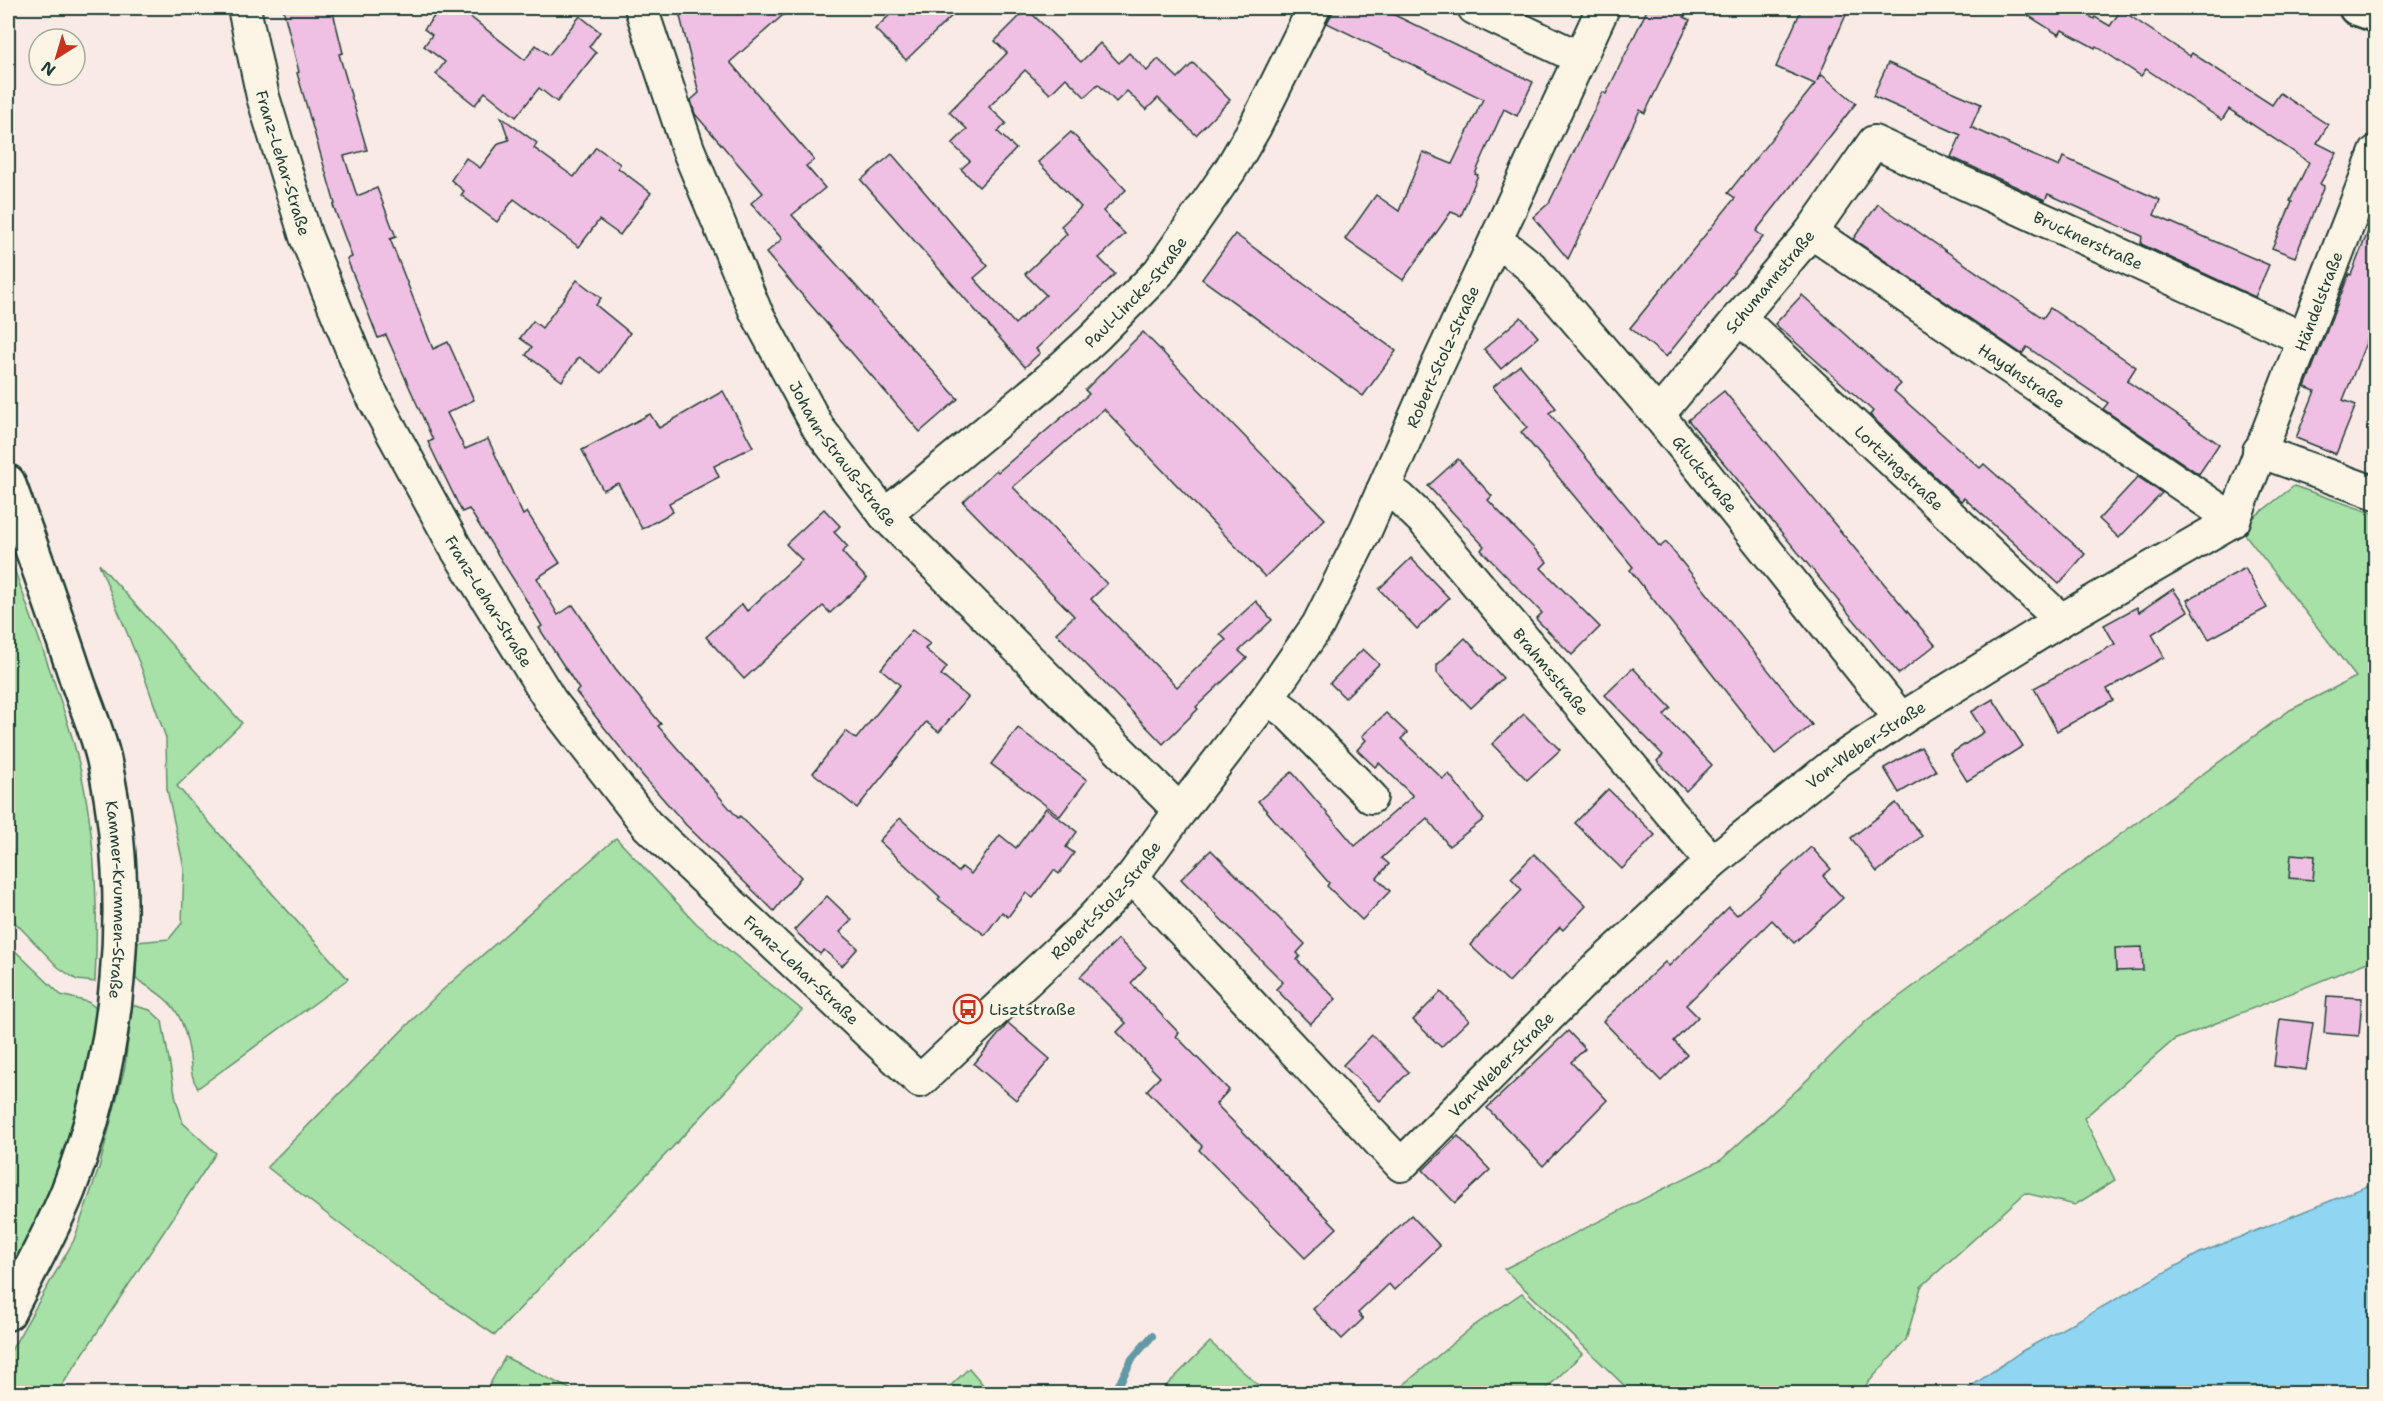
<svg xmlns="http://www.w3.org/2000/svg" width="2383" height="1401" font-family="'Shantell Sans',sans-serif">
<rect width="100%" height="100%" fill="#f9eae5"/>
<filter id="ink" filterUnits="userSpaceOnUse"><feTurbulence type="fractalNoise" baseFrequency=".0167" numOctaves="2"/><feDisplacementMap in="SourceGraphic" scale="12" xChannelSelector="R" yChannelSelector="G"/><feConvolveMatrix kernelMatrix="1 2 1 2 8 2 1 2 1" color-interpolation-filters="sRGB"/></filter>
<g filter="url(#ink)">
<!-- green -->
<g fill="#a7e1a7" stroke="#638f6e" stroke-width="1.5">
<path d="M2294 486 2375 514V959L2174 1040 2084 1118 2115 1180 2075 1205 2025 1193 1921 1287 1906 1340 1859 1393H1632L1504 1269 1721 1160 1798 1089 1866 1021 2290 710 2356 677 2240 528Z"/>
<path d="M8 551C29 613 53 674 72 737 95 815 99 901 95 982L77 980 58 967 8 915Z"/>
<path d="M99 564 242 723 177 786 348 979 198 1088C191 1079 191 1068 190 1056 183 1011 174 1002 136 979L137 942 169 939 182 923 184 868 167 789 166 738 141 667Z"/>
<path d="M616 838 697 924 802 1010 495 1335C416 1283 341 1226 267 1167L438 994Z"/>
<path d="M8 944 61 995 88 1002 100 1011 84 1091 52 1190 8 1280Z"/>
<path d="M132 1005 150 1010 162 1021 176 1099 183 1123 216 1153 57 1393H8V1356L74 1240 99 1168 125 1066Z"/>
<path d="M1522 1293 1582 1354 1542 1393H1394L1472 1327Z"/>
<path d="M1210 1342 1267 1393H1159Z"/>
<path d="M505 1357 578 1393H485Z"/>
<path d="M969 1368 990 1393H943Z"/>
</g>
<!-- water -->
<path fill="#90d5f1" stroke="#6398a5" stroke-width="1.5" d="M2375 1183V1393H1962L2022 1351 2200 1253Z"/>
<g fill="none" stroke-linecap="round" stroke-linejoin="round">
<!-- stream -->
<path stroke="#6398a5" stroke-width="8" d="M1114 1394 1132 1359 1152 1336"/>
</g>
<!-- building -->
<g fill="#efc0e3" stroke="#1f3d34" stroke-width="1.5">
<path d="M283 8H332L343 53 339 54 367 150 344 156 357 196 377 188 396 237 390 239 433 349 448 342 474 400 447 413 465 449 488 439 523 515 527 512 560 563 537 578 558 615 573 605 615 668 661 724 658 726 738 818 740 816 801 877 774 911 686 825 643 776 576 692 579 689 539 628 542 626 519 588 469 509 462 512 428 442 433 440 386 335 378 338 347 259 352 257 333 205 335 204 297 73 299 72Z"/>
<path d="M441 8H459L525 60 536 45 549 55 580 16 600 32 589 47 596 53 557 102 539 88 516 117 485 92 475 105 436 74 445 62 424 46 432 35 424 29Z"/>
<path d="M678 8H791L730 62 814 160 806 166 825 188 792 215 958 399 920 432 766 253 782 239 751 203 763 193 695 114 691 100 699 93Z"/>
<path d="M897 8H960L906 60 875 29Z"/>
<path d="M1335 8H1380L1533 82 1517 116 1504 109 1475 174 1478 175 1461 216 1451 212 1403 280 1345 239 1376 195 1399 211 1423 152 1452 164 1483 99 1327 23Z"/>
<path d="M1648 8H1689L1684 17 1690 20 1645 113 1640 110 1568 259 1533 217 1549 203 1603 92 1606 94Z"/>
<path d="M1802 8H1849L1817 81 1822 75 1856 103 1756 231 1763 237 1666 357 1630 328 1735 198 1728 193 1815 84 1776 67Z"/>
<path d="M2016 8H2077L2094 19 2095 17 2110 26 2121 10 2190 56 2192 53 2272 105 2280 93 2328 125 2317 143 2337 153 2320 184 2324 186 2295 257 2272 248 2292 202 2290 201 2309 162 2229 109 2222 120 2146 69 2141 76 2096 46 2095 48 2062 30 2059 35Z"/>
<path d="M1027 9 1081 62 1100 43 1119 63 1129 53 1147 71 1158 59 1178 78 1193 63 1230 100 1196 135 1158 98 1146 110 1127 91 1116 102 1098 84 1085 97 1066 78 1050 94 1025 70 989 107 1006 123 998 132 1016 149 979 187 961 169 970 161 952 144 967 129 949 112 1007 53 995 41Z"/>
<path d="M1888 63 1981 104 1971 127 2059 167 2063 157 2160 200 2154 215 2269 265 2255 297 2141 244 2142 236 2048 194 2045 200 1951 157 1961 135 1873 96Z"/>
<path d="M501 117 537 143 534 148 574 177 596 147 620 164 618 168 651 193 620 235 599 220 579 247 514 199 497 222 461 195 464 191 451 180 466 158 480 168 499 143 509 140Z"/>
<path d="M1071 132 1126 190 1103 211 1125 234 1099 258 1115 274 1036 349 1040 353 1025 367 861 180 892 154 988 266 974 278 1015 324 1046 295 1025 274 1067 234 1061 226 1081 207 1038 162Z"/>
<path d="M1878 204 2043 318 2050 308 2136 367 2127 381 2219 444 2199 474 2103 409 2108 403 2027 347 2022 354 1853 239Z"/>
<path d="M2374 216 2376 318 2343 400 2356 405 2336 454 2296 438 2315 391 2305 387 2349 274 2351 275Z"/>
<path d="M1235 234 1396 351 1363 396 1202 279Z"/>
<path d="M577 280 601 298 596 305 630 333 601 373 579 357 562 381 526 355 532 347 520 338 533 321 542 328Z"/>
<path d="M1802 295 1901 384 1894 391 1980 468 1984 464 2085 554 2059 584 1964 498 1961 501 1870 415 1873 411 1775 324Z"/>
<path d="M1521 317 1538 337 1501 369 1484 349Z"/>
<path d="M1143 332 1325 519 1265 577 1104 409 1013 487 1107 584 1091 599 1177 687 1226 640 1220 634 1256 601 1272 620 1239 651 1247 658 1196 707 1198 709 1163 744 1056 633 1074 616 963 502 996 470 998 472 1089 394 1085 390Z"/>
<path d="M1520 365 1556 408 1549 413 1660 547 1666 542 1812 725 1775 754 1630 570 1633 567 1521 432 1527 427 1493 387Z"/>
<path d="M723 391 753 447 714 466 719 477 669 503 673 512 642 529 618 483 603 490 582 450 650 414 659 428Z"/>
<path d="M1724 391 1935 645 1899 674 1688 420Z"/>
<path d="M1458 459 1492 496 1488 500 1547 562 1541 568 1600 627 1572 655 1536 619 1542 613 1481 550 1484 546 1428 486Z"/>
<path d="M2138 477 2162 493 2119 538 2099 519Z"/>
<path d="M824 509 840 526 834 532 848 547 842 552 867 579 830 613 823 606 744 679 706 637 742 604 747 611 802 560 786 544Z"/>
<path d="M1411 558 1449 598 1417 629 1379 589Z"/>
<path d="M2245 568 2267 608 2209 639 2187 600Z"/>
<path d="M2173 589 2188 611 2152 634 2164 657 2107 689 2113 700 2057 731 2034 688 2115 644 2104 625 2137 607 2139 612Z"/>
<path d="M912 630 930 644 925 649 947 667 941 675 968 697 939 732 926 722 857 808 813 773 846 731 856 739 900 685 881 669Z"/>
<path d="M1465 638 1503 678 1471 708 1437 673V665Z"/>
<path d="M1363 649 1379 664 1345 698 1330 683Z"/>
<path d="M1633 668 1671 708 1664 715 1712 765 1686 791 1657 761 1663 755 1605 695Z"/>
<path d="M1993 699 2023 746 1967 781 1950 754 1984 732 1971 712Z"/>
<path d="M1386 713 1407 733 1401 739 1443 779 1449 774 1484 819 1449 846 1427 818 1382 858 1389 864 1377 878 1390 891 1362 920 1327 886 1329 883 1258 801 1292 772 1355 846 1413 796 1379 763 1375 767 1357 750 1366 740 1362 736Z"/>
<path d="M1524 714 1560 750 1527 780 1492 744Z"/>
<path d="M1018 728 1087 780 1060 816 991 764Z"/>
<path d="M1921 747 1936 771 1899 793 1884 768Z"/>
<path d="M1608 789 1655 835 1622 869 1575 823Z"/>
<path d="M1896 803 1922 836 1877 872 1851 838Z"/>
<path d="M1046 808 1077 832 1066 847 1074 853 1059 874 1054 870 1033 898 1026 893 1008 917 1002 912 985 935 938 899 940 897 879 841 900 818 958 872 962 867 971 874 1000 835 1016 848Z"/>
<path d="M1811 847 1831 869 1823 876 1843 898 1794 943 1772 920 1686 1005 1698 1017 1674 1041 1687 1055 1661 1081 1603 1021 1665 962 1669 966 1729 907 1737 915Z"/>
<path d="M1211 850 1305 944 1297 953 1300 956 1297 960 1336 999 1310 1024 1276 989 1283 982 1181 879Z"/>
<path d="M1534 854 1586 906 1563 930 1560 927 1509 982 1470 945 1522 890 1511 878Z"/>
<path d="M2291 854 2315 856 2313 880 2289 878Z"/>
<path d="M827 896 852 920 840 932 858 948 842 966 824 950 820 954 794 930Z"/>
<path d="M1118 939 1146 967 1131 983 1179 1033 1176 1036 1229 1090 1216 1104 1337 1228 1305 1258 1199 1150 1202 1146 1147 1090 1160 1077 1117 1032 1126 1023 1080 977Z"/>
<path d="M2142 947 2143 970 2116 971 2115 948Z"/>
<path d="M1441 992 1469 1020 1441 1047 1413 1020Z"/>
<path d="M2327 996 2362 998 2359 1036 2324 1033Z"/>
<path d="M2280 1019 2313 1023 2306 1070 2274 1066Z"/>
<path d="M1008 1023 1050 1059 1016 1100 974 1064Z"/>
<path d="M1568 1031 1585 1049 1571 1062 1607 1100 1543 1166 1487 1108Z"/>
<path d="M1372 1035 1409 1072 1380 1101 1343 1065Z"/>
<path d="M1458 1136 1490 1170 1455 1203 1423 1170Z"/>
<path d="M1411 1215 1440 1246 1394 1290 1389 1284 1358 1313 1363 1319 1342 1339 1313 1309Z"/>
</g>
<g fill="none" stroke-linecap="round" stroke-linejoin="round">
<!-- street casing -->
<g stroke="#1f3d34" stroke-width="36">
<g id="street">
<path id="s1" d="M244 8 263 97 306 237 367 386 454 545 550 700 647 825 920 1081 1083 928 1132 877 1180 811 1267 698 1318 625 1366 529 1436 369 1603 8"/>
<path id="s2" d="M641 8 688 149 755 310 819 429 885 515 1180 811"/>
<path d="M1474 8 1578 57"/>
<path id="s3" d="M1811 232 2234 520"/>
<path id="s4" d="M1494 245 1511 251 1531 267 1658 415 1901 719"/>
<path id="s5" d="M1739 317 2061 620"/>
<path id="s6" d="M1658 415 1811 232 1874 142 2302 338"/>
<path d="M2259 451 2376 493"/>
<path id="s7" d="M1383 490 1400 498 1424 521 1712 862"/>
<path id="s8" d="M885 515 1045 383 1095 337 1159 272 1230 170 1255 127 1314 8"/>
<path d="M1267 698 1289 714 1371 797"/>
<path id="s9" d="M1132 877 1401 1165 1597 968 1712 862 1838 761 1901 719 2061 620 2234 520 2376 152"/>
</g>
</g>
<!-- secondary casing -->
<g stroke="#1f3d34" stroke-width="38">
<g id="secondary">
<path d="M2356 8 2376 15"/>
<path id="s10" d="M8 482C32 549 56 615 78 683 87 708 98 734 104 760 135 901 120 1057 68 1191 51 1233 28 1273 8 1313"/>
</g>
</g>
<!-- street -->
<use href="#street" stroke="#fcf5e5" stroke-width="32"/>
<!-- secondary -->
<use href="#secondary" stroke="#fcf5e5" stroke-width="33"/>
</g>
</g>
<!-- icons -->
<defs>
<g id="bus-ring" transform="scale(1.5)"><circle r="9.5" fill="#fcf5e5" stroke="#c8321e" stroke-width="1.5"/><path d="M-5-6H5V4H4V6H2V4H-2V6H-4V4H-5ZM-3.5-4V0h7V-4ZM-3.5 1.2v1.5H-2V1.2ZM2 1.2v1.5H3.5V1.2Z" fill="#c8321e"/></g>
</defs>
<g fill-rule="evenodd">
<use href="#bus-ring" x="968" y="1009"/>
</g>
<g text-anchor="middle" stroke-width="4.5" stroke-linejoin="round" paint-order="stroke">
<!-- street labels -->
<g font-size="16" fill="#1f3d34" stroke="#fcf5e5">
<text dy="6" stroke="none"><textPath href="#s1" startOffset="160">Franz-Lehar-Straße</textPath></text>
<text dy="6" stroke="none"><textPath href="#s6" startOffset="584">Brucknerstraße</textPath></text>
<text dy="6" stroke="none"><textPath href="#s6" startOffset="174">Schumannstraße</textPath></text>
<text dy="6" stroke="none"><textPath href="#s8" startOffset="336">Paul-Lincke-Straße</textPath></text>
<text dy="6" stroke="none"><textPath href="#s9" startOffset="1688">Händelstraße</textPath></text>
<text dy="6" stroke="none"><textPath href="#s1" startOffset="2198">Robert-Stolz-Straße</textPath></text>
<text dy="6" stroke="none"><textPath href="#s3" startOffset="255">Haydnstraße</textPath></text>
<text dy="6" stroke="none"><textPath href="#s2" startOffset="492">Johann-Strauß-Straße</textPath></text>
<text dy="6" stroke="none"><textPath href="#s5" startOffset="220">Lortzingstraße</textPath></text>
<text dy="6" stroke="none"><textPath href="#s4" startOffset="314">Gluckstraße</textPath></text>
<text dy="6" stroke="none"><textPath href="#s1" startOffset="646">Franz-Lehar-Straße</textPath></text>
<text dy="6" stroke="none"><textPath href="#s7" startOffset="249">Brahmsstraße</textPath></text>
<text dy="6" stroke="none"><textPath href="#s9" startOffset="1022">Von-Weber-Straße</textPath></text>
<text dy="6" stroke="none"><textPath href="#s10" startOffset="435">Kammer-Krummen-Straße</textPath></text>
<text dy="6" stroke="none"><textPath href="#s1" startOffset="1554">Robert-Stolz-Straße</textPath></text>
<text dy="6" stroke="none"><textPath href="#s1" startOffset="1132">Franz-Lehar-Straße</textPath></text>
<text dy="6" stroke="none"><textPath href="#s9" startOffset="536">Von-Weber-Straße</textPath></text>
</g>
<!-- poi labels -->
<g font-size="16" fill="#1f3d34" stroke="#fcf5e5" text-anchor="start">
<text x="989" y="1015">Lisztstraße</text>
</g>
</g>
<!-- margin -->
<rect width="2383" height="1401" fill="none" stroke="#fcf5e5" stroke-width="30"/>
<rect x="15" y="15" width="2353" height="1371" fill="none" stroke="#1f3d34" stroke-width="2" filter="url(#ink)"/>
<!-- north arrow -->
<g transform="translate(57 57) rotate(217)"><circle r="28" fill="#fcf5e5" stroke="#a4ab9e" stroke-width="1.5"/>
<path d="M0-4.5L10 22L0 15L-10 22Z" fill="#c8321e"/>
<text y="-9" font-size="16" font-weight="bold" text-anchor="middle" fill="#1f3d34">N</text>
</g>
</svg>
